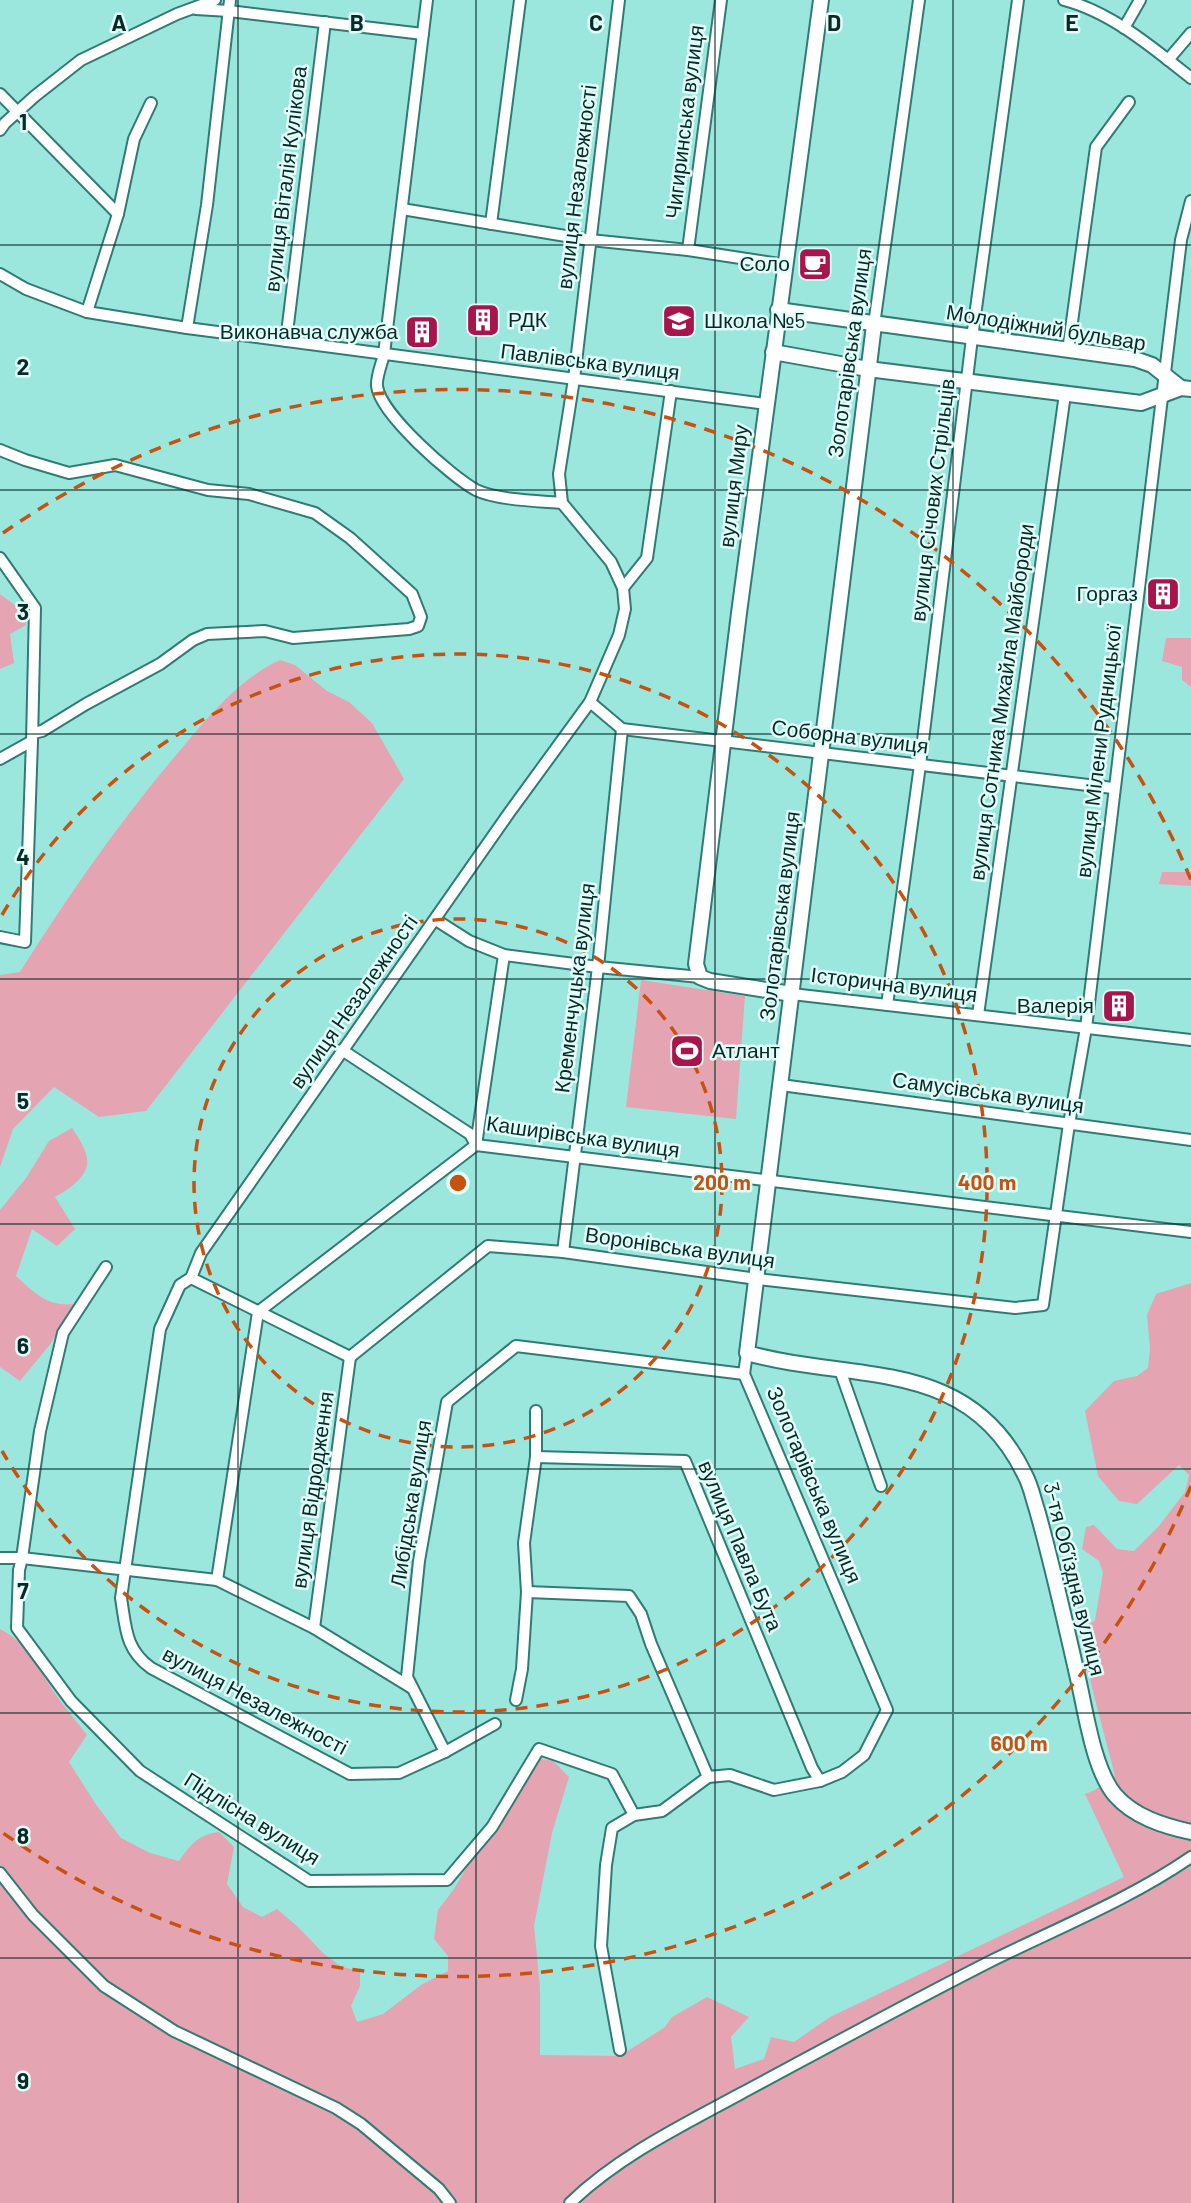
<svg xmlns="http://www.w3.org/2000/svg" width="1191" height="2203" font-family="Barlow,sans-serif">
<rect width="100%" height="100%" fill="#9ce7dd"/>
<!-- green -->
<g fill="#e5a4b1">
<path d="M0 594 27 614 26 625 10 634 14 663 0 669Z"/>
<path d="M1166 638H1191V687L1182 680V667L1162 661Z"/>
<path d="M280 660 295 665 327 691 349 702 372 723 404 779 146 1111 99 1117 54 1087 13 1129 0 1167V975L20 972C69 894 122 818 182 748 211 714 239 679 280 660Z"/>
<path d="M1162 872H1191V886L1159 884Z"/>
<path d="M641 980 745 996 736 1119 626 1107Z"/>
<path d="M72 1128C77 1136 84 1145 86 1154 93 1174 70 1189 55 1197L75 1229 57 1246 32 1229 16 1276C35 1293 47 1307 74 1304L51 1343 20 1381 0 1367V1210L26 1178 49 1141Z"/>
<path d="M1191 1283V2203H0V1629C28 1643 39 1671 56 1695 66 1709 77 1722 87 1735L69 1762 95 1803 121 1838 150 1853 179 1861C190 1845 199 1834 219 1832L234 1847 227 1884 243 1907 262 1917 277 1909 298 1927 324 1954 342 1967 360 1971V1986L351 2006 357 2022 383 2014 421 1985 448 1971V1956L434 1939 438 1910 454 1889 529 1757 553 1761 569 1777 552 1833 534 1926 540 1987V2055L620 2056 665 2027 672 2017 707 1997 749 2017 731 2037 735 2069 764 2059 771 2037 794 2042 830 2017 1124 1877 1085 1794 1095 1790 1115 1776 1092 1688 1080 1632 1095 1620 1103 1573 1099 1561 1082 1549 1086 1527 1094 1525 1117 1549 1134 1551 1158 1527 1185 1492 1189 1475 1179 1465 1137 1504 1119 1501 1098 1476 1085 1411 1114 1381 1137 1376 1148 1368 1150 1349 1147 1315 1156 1294Z"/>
</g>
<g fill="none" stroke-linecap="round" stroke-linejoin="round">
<!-- minor casing -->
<g stroke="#307c75" stroke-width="14">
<g id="minor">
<path d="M427 0 384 354C382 363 376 377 377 386 380 414 452 477 476 490 496 500 539 501 562 503"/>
<path d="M1064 0C1111 12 1153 48 1191 78"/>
<path d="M196 9 229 11 423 34"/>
<path d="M1124 28 1140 0"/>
<path d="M1168 60 1191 33"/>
<path d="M0 94 118 214"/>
<path d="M0 130 5 123 35 96 81 60 177 14 215 0"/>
<path d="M402 209 590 240 688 250 786 265"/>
<path d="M491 224 520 0"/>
<path d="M688 250 721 0"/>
<path d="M0 274 26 289 87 312 187 328 766 404"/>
<path d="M87 312 118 214 134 139 151 103"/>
<path d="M874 325 919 0"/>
<path d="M187 328 207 205 230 0"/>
<path d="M286 341 325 22"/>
<path d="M1068 351 1096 147 1129 102"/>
<path d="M0 450 25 460 69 473 115 465 208 490 249 494 315 513 350 538 412 594 421 617 418 626 409 629 293 638 265 631 207 634 193 640 160 664 86 704 42 731 33 733"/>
<path d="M0 558 35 608 32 741 25 942 0 937"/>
<path d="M623 588 647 558 671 391"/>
<path d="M590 702 622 729 1113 788"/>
<path d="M0 759 32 741"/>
<path d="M436 920 469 941 504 955 598 967 700 977"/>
<path d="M792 994 1191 1040"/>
<path d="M887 1005 920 765 972 338 1018 0"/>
<path d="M978 1015 1065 394"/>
<path d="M342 1050 470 1134 476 1145 1191 1232"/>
<path d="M781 1085 1191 1140"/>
<path d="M563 1252 598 967 622 729"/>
<path d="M106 1267 63 1333 40 1431 22 1558 19 1570 17 1628 71 1701 140 1771 309 1881 447 1880 492 1827 539 1749 612 1774 634 1815"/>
<path d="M191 1278 350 1357"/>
<path d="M350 1357 488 1246 563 1252 757 1279 1015 1308 1043 1305 1069 1124 1086 1028 1181 240 1191 201"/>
<path d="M840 1370 881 1486"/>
<path d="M536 1457 685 1461 812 1768 820 1781"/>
<path d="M0 1558H22L217 1580"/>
<path d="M527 1592 629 1596 641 1614 651 1644 708 1777 730 1775 774 1790 820 1781 842 1772 864 1755 887 1710 744 1374 747 1353"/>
<path d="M314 1628 350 1357"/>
<path d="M412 1688 314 1628 217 1580 258 1312 476 1145 504 955"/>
<path d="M516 1700 522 1669 527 1592 524 1543 536 1457V1411"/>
<path d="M495 1724 445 1752 399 1773 350 1774 151 1668C125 1649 126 1628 121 1598L160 1329 180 1285 191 1278 201 1253 509 813 590 702 619 635 625 609 623 588 611 562 562 503 559 474 574 379 619 0"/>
<path d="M445 1752 407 1677 419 1561 447 1402 516 1346 744 1374"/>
<path d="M0 1873 33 1915 104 1986 174 2031 336 2108 361 2124 439 2189 450 2203"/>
<path d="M620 2050 601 1946 606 1865 612 1828 634 1815 662 1811 708 1777"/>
<path d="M570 2203C619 2156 681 2126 740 2094 824 2049 908 2003 993 1960 1060 1927 1130 1899 1191 1857"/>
</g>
</g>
<!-- major casing -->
<g stroke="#307c75" stroke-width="18">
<g id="major">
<path d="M778 310 1135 359 1152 365 1181 388"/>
<path d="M874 325 747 1353C853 1383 968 1355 1025 1475 1031 1486 1033 1498 1037 1510 1053 1567 1066 1625 1079 1683 1086 1714 1094 1770 1115 1795 1134 1817 1164 1826 1191 1832"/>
<path d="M773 352 868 369 1141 403 1181 388 1191 389"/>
<path d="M792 994 710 981 700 977 696 964 739 613 821 0"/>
</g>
</g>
<!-- minor -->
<use href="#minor" stroke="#fff" stroke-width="10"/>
<!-- major -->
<use href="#major" stroke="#fff" stroke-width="14"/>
</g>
<!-- grid -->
<path fill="none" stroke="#092a26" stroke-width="2" stroke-opacity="0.55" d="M238 0V2203M476 0V2203M715 0V2203M953 0V2203M0 245H1191M0 490H1191M0 734H1191M0 979H1191M0 1224H1191M0 1469H1191M0 1713H1191M0 1958H1191"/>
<!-- distance rings -->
<g fill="none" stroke="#c75210" stroke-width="3.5" stroke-dasharray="12 9">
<circle cx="458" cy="1183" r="264"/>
<path d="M2 915A529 529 0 1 1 2 1451"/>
<path d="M1191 1486A793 793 0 0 1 3 1833M3 533A793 793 0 0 1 1191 880"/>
</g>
<!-- icons -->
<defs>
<g id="cafe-square" transform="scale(1.75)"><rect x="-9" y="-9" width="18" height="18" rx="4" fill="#a8154d" stroke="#e2fefa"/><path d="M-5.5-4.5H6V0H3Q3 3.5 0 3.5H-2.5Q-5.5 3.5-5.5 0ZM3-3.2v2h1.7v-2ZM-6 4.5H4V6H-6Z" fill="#fff"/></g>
<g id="building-square" transform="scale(1.75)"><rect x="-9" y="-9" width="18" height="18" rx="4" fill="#a8154d" stroke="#e2fefa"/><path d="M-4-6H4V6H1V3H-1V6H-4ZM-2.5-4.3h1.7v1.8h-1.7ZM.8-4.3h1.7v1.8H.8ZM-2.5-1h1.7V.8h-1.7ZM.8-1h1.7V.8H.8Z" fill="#fff"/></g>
<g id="school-square" transform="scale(1.75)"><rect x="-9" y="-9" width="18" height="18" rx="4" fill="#a8154d" stroke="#e2fefa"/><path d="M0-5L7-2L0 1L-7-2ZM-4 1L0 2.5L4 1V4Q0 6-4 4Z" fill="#fff"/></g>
<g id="stadium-square" transform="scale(1.75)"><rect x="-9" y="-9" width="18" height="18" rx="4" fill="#a8154d" stroke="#e2fefa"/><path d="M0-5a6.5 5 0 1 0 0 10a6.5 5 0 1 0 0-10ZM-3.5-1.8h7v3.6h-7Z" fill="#fff"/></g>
</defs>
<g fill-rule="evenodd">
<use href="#cafe-square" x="815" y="264"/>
<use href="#building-square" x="483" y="320"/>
<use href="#school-square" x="679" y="321"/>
<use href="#building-square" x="422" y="332"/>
<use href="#building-square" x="1163" y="594"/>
<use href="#building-square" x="1119" y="1006"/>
<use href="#stadium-square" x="687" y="1051"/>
</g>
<g text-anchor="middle" stroke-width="5" stroke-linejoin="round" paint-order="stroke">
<!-- street labels -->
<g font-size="21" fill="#092a26" stroke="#e2fefa">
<text transform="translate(685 122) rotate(-83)" y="7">Чигиринська вулиця</text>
<text transform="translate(286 179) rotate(-83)" y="7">вулиця Віталія Кулікова</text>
<text transform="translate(577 187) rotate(-83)" y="7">вулиця Незалежності</text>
<text transform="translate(1046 328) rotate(9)" y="7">Молодіжний бульвар</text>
<text transform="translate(850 353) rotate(-82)" y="7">Золотарівська вулиця</text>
<text transform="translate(590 362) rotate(7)" y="7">Павлівська вулиця</text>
<text transform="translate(734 486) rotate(-83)" y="7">вулиця Миру</text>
<text transform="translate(933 500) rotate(-83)" y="7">вулиця Січових Стрільців</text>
<text transform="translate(1002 702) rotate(-82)" y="7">вулиця Сотника Михайла Майбороди</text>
<text transform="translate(850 737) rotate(7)" y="7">Соборна вулиця</text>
<text transform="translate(1099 751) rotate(-83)" y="7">вулиця Мілени Рудницької</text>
<text transform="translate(780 916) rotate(-83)" y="7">Золотарівська вулиця</text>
<text transform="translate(894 985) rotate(7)" y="7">Історична вулиця</text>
<text transform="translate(575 988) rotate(-83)" y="7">Кременчуцька вулиця</text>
<text transform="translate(354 1002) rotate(-55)" y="7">вулиця Незалежності</text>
<text transform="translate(988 1093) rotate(8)" y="7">Самусівська вулиця</text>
<text transform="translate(583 1137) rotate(8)" y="7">Каширівська вулиця</text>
<text transform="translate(680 1248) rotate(8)" y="7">Воронівська вулиця</text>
<text transform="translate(814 1485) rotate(67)" y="7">Золотарівська вулиця</text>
<text transform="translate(313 1490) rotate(-82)" y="7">вулиця Відродження</text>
<text transform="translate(411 1504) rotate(-81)" y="7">Либідська вулиця</text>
<text transform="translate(740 1546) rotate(67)" y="7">вулиця Павла Бута</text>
<text transform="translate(1074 1579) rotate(76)" y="7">3-тя Обʼїздна вулиця</text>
<text transform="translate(255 1701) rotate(28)" y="7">вулиця Незалежності</text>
<text transform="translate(252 1819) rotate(32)" y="7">Підлісна вулиця</text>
</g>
<!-- poi labels -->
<g font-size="21" fill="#092a26" stroke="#e2fefa" text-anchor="end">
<text x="790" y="271">Соло</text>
<text x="508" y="327" text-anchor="start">РДК</text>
<text x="704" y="328" text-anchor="start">Школа №5</text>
<text x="398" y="339">Виконавча служба</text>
<text x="1138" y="601">Горгаз</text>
<text x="1094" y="1013">Валерія</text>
<text x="712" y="1058" text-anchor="start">Атлант</text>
</g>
</g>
<g font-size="23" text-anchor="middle" font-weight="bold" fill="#092a26" stroke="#e2fefa" stroke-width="5" stroke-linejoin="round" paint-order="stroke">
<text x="119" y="31">A</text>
<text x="357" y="31">B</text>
<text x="596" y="31">C</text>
<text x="834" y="31">D</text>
<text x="1072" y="31">E</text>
<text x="23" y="130">1</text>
<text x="23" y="375">2</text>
<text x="23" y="620">3</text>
<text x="23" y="865">4</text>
<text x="23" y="1109">5</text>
<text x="23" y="1354">6</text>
<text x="23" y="1599">7</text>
<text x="23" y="1844">8</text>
<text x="23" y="2089">9</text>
</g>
<circle cx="458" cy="1183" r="10" fill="#c75210" stroke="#e2fefa" stroke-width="3.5"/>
<g font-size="21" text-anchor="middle" font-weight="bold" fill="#c75210" stroke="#e2fefa" stroke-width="5" stroke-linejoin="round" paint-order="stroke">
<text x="722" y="1190">200 m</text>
<text x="987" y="1190">400 m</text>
<text x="1019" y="1751">600 m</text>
</g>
</svg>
